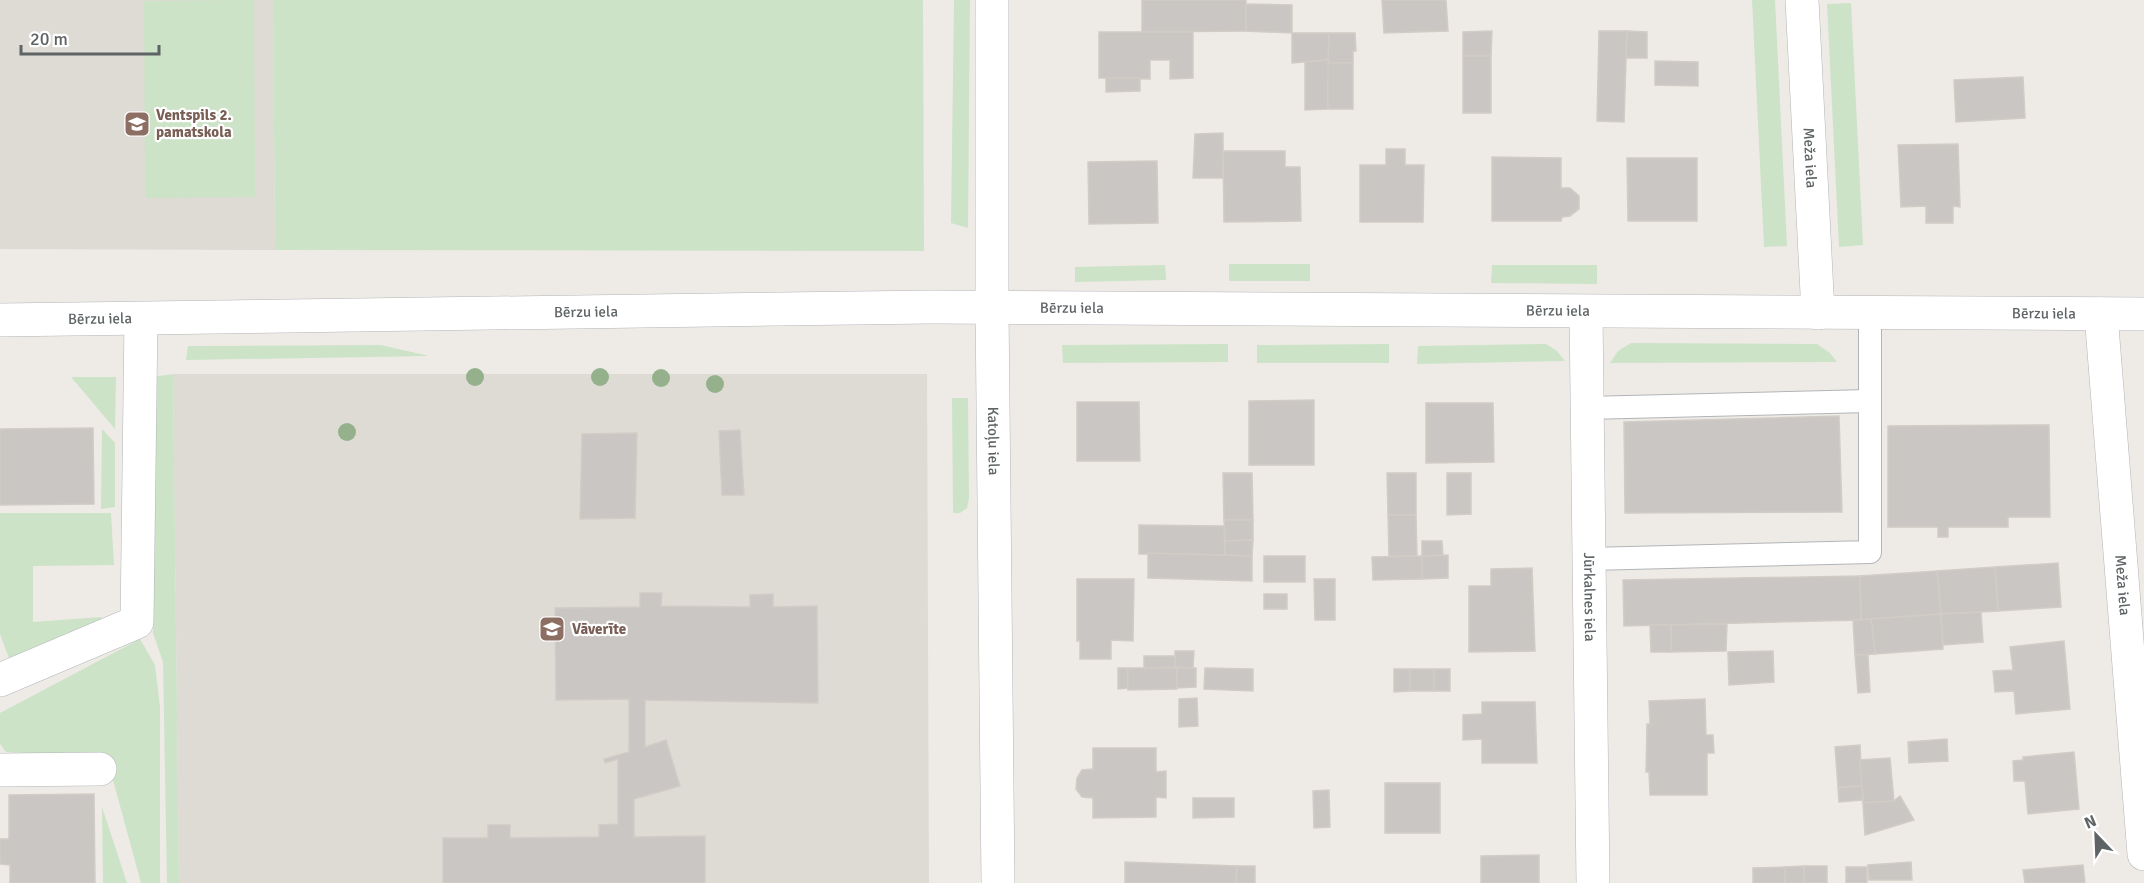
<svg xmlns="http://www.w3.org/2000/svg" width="2144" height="883" font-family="Signika,sans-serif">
<rect width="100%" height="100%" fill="#eeebe7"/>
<!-- education -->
<g fill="#dedbd5">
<path d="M0 0H273L275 250 0 249Z"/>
<path d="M173 374H927L929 883H179Z"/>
</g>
<!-- green -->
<g fill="#cce3c7">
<path d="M254 0 255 197 145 198 144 1Z"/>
<path d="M273 0H923L924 251 275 250Z"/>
<path d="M954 0H970L968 228 951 223Z"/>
<path d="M1752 0H1775L1787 246 1764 247Z"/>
<path d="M1851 3 1863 245 1839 247 1827 4Z"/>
<rect x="1229" y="264" width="81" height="17"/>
<path d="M1165 265 1166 280 1075 282V267Z"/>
<path d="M1492 265H1597V284L1491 283Z"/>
<path d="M1631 343 1817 344 1830 353 1837 362 1610 363 1618 351Z"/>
<path d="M1228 344V362L1063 363 1062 345Z"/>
<path d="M1389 344V363H1257V345Z"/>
<path d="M1546 344 1557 351 1565 361 1417 364 1418 346Z"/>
<path d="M381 345 429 356 186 360 188 346Z"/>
<path d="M173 374 179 883H167L163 662 153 633 152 377Z"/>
<path d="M71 377H116L115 429Z"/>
<path d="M952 398H968L969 498 967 508 960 513H953Z"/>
<path d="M102 429 115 443V507L101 509Z"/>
<path d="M0 513H111L114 565 33 566V622L101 617 103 624 10 661 0 634Z"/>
<path d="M140 639 155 665 160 707V883H141L107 758 6 752 0 744V713Z"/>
<path d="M102 807 127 883H103Z"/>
</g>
<!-- building -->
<g fill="#cac6c3" stroke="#d2ccc6" stroke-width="1.5">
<path d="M1142 0H1246V31L1142 32Z"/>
<path d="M1382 0H1446L1448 31 1384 33Z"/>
<path d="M1246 4 1292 5V33L1246 31Z"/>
<path d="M1492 31 1491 56H1463V32Z"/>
<path d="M1599 31H1627L1624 122 1597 121Z"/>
<path d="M1627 31 1647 32V58H1626Z"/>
<path d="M1099 32H1193V78L1170 79V60H1150V79L1099 78Z"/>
<path d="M1292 33H1329V60L1292 63Z"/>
<path d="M1329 33H1355L1356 51H1353V63H1328Z"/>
<rect x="1463" y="56" width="28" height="57"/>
<path d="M1329 60 1328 109 1305 110V62Z"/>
<path d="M1655 61 1698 62V86L1655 85Z"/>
<rect x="1328" y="63" width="25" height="46"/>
<path d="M2023 77 2025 118 1956 122 1954 80Z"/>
<path d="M1106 78H1140V91L1106 92Z"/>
<path d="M1223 133V178H1193L1195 134Z"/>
<path d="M1958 144 1960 207 1953 206V223H1926V206L1901 207 1898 145Z"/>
<path d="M1386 149H1405V165H1424L1423 222H1360V165H1386Z"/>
<path d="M1223 151H1285V167H1300L1301 221 1224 222Z"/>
<path d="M1492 157 1561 158V188H1570L1579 196V209L1570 216 1562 217 1561 221H1492Z"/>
<path d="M1627 158H1697V221H1628Z"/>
<path d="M1157 161 1158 223 1089 224 1088 162Z"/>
<path d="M1314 400V465H1249V401Z"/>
<path d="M1077 402H1139L1140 461H1077Z"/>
<path d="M1426 403H1493L1494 462 1426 463Z"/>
<path d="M1839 416 1842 512 1625 513 1624 422Z"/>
<path d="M2049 425 2050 517H2008V527H1948V537H1938V527H1888V426Z"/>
<path d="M93 428 94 504 0 505V429Z"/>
<path d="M740 430 744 495H722L719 431Z"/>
<path d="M637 433 635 518 580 519 582 434Z"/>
<path d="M1223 473H1252L1253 520H1224Z"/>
<path d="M1387 473H1416V515H1388Z"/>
<path d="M1447 473H1471V514L1447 515Z"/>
<path d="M1388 515H1416L1417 556H1389Z"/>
<path d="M1224 520H1253V540L1225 541Z"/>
<path d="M1139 525 1224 526 1225 555 1139 554Z"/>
<path d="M1253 540 1252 556 1225 555V541Z"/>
<path d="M1422 541H1442L1443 556H1422Z"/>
<path d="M1148 553 1252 556V581L1148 578Z"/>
<path d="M1448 555V578L1422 579V556Z"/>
<rect x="1264" y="556" width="41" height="26"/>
<path d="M1422 556V579L1373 580 1372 557Z"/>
<path d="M2058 563 2061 607 1998 611 1995 567Z"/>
<path d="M1995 567 1998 611 1941 614 1937 571Z"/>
<path d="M1532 568 1535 651 1469 652V586H1491V569Z"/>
<path d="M1937 571 1941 614 1861 620 1860 576Z"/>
<path d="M1860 576 1861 620 1624 626 1623 580Z"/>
<path d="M1077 579H1134L1133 641 1111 640V659H1080V641H1077Z"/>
<path d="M1314 579H1335V620H1315Z"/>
<path d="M640 593H662L661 606 750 607V595L773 594V607L817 606 818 703 645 700V747L666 740 680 786 634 799V837L705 836V883H443V838H488V825H510V838L599 837V825L618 824V759L605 763 604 759 629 752V699L556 700 555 608 640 607Z"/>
<rect x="1264" y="594" width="23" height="15"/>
<path d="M1981 612 1983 642 1943 645 1941 614Z"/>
<path d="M1941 614 1943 649 1875 654 1871 619Z"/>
<path d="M1871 619 1875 654 1855 655 1853 620Z"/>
<path d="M1727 624 1726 651 1671 652V625Z"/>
<path d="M1650 625H1671V652H1651Z"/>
<path d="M2064 641 2070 709 2016 714 2014 691 1995 692 1993 671 2013 670 2010 647Z"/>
<path d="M1175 651H1194L1193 668 1175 667Z"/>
<path d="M1773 651 1774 682 1729 685 1728 652Z"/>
<path d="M1855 655H1868L1870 692 1858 693Z"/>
<path d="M1144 656H1175V667L1144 668Z"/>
<path d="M1118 668H1128V688L1118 689Z"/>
<path d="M1128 668H1177V689L1128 690Z"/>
<path d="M1177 668H1196V687L1177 688Z"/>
<path d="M1205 668 1253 669V691L1204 689Z"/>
<path d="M1394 669H1410V691L1394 692Z"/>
<rect x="1410" y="669" width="24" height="22"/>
<rect x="1434" y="669" width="16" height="22"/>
<path d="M1197 698 1198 726 1179 727V699Z"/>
<path d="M1705 699 1706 735H1713L1714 753H1707V795H1650L1649 772H1646L1647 724H1650L1649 701Z"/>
<path d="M1482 702H1535L1537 763H1482V739L1463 740V715L1482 714Z"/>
<path d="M1947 739 1948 761 1909 763 1908 742Z"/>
<path d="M1860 745 1862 786 1838 787 1835 747Z"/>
<path d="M1093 748H1156V772L1166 771V798L1156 797V817L1093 818V798L1082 797 1076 789 1077 778 1082 770 1093 769Z"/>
<path d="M2074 752 2079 809 2028 814 2025 781H2014L2013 761 2023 760V757Z"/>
<path d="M1890 758 1894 801 1863 803 1860 760Z"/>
<rect x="1385" y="783" width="55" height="50"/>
<path d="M1862 786 1863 800 1839 802 1838 788Z"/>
<path d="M1329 790 1330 827 1314 828 1313 791Z"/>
<path d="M94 794 95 883H10V865L0 864V839H9V795Z"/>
<path d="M1900 796 1914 820 1865 835 1863 803 1894 801Z"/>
<path d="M1193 798H1234V817L1193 818Z"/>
<path d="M1539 855V883H1481V856Z"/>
<path d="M1125 862 1237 866 1236 883H1125Z"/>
<path d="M1911 862 1912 880H1869L1868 865Z"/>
<path d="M2083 865 2085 883H2025L2023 870Z"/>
<path d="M1237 866H1255V883H1236Z"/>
<path d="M1804 866V883H1785V867Z"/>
<rect x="1804" y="866" width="23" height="17"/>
<path d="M1785 867V883H1753V868Z"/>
<rect x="1846" y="867" width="21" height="16"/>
</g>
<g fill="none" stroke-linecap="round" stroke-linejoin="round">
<!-- service casing -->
<g stroke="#b2b5b7" stroke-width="24">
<g id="service">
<path d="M1586 408 1869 401"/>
<path d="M1589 559 1870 552V313"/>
</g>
</g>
<!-- minor casing -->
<g stroke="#b2b5b7" stroke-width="34">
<g id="minor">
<path id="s1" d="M992 0V308L998 883"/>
<path id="s2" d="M1802 0 1818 313"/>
<path id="s3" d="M1586 312 1593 883"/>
<path id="s4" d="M2101 314 2144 854"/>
<path id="s5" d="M0 320 930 307 2144 314"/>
<path d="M0 680 137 622 141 319"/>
<path d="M0 770 100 769"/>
</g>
</g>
<!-- service -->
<use href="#service" stroke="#fff" stroke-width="22"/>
<!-- minor -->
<use href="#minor" stroke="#fff" stroke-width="33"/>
</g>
<!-- trees -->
<g fill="#94b18c">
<circle cx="475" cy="377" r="9"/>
<circle cx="600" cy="377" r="9"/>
<circle cx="661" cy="378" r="9"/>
<circle cx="715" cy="384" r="9"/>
<circle cx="347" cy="432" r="9"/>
</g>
<!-- icons -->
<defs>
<g id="school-square" transform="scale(1.35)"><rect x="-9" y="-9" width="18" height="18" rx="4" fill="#8d6e63" stroke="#fff"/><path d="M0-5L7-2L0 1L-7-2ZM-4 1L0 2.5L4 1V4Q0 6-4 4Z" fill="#fff"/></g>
</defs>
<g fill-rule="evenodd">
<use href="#school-square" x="137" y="124"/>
<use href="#school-square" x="552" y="629"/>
</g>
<g text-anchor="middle" stroke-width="4.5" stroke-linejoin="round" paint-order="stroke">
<!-- education labels -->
<g font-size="15" font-weight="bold" fill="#785e54" stroke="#fff" text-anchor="start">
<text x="156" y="120">Ventspils 2.<tspan x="156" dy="17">pamatskola</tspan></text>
<text x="572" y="634">Vāverīte</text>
</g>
<!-- street labels -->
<g font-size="15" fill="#5e6365" stroke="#fff">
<text dy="5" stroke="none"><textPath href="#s2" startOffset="158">Meža iela</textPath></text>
<text dy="5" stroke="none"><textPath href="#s5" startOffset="1072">Bērzu iela</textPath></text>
<text dy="5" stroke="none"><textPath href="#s5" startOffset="1558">Bērzu iela</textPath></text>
<text dy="5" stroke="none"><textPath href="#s5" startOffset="586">Bērzu iela</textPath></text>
<text dy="5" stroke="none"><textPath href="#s5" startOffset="2044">Bērzu iela</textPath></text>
<text dy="5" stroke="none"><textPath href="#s5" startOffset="100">Bērzu iela</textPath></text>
<text dy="5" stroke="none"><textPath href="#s1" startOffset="441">Katoļu iela</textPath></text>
<text dy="5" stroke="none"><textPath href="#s4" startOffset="272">Meža iela</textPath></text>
<text dy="5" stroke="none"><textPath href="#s3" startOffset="285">Jūrkalnes iela</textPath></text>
</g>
</g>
<!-- north arrow -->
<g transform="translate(2096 835) rotate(337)" stroke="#ffffff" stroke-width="4.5" paint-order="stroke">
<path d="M0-4.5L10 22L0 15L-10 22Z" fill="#5e6365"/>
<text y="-9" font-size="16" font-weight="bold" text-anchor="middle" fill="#5e6365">N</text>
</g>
<!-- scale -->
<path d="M21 45v9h138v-9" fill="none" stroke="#5e6365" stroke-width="3"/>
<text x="30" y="45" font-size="18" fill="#5e6365" stroke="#ffffff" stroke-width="4.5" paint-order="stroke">20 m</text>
</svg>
